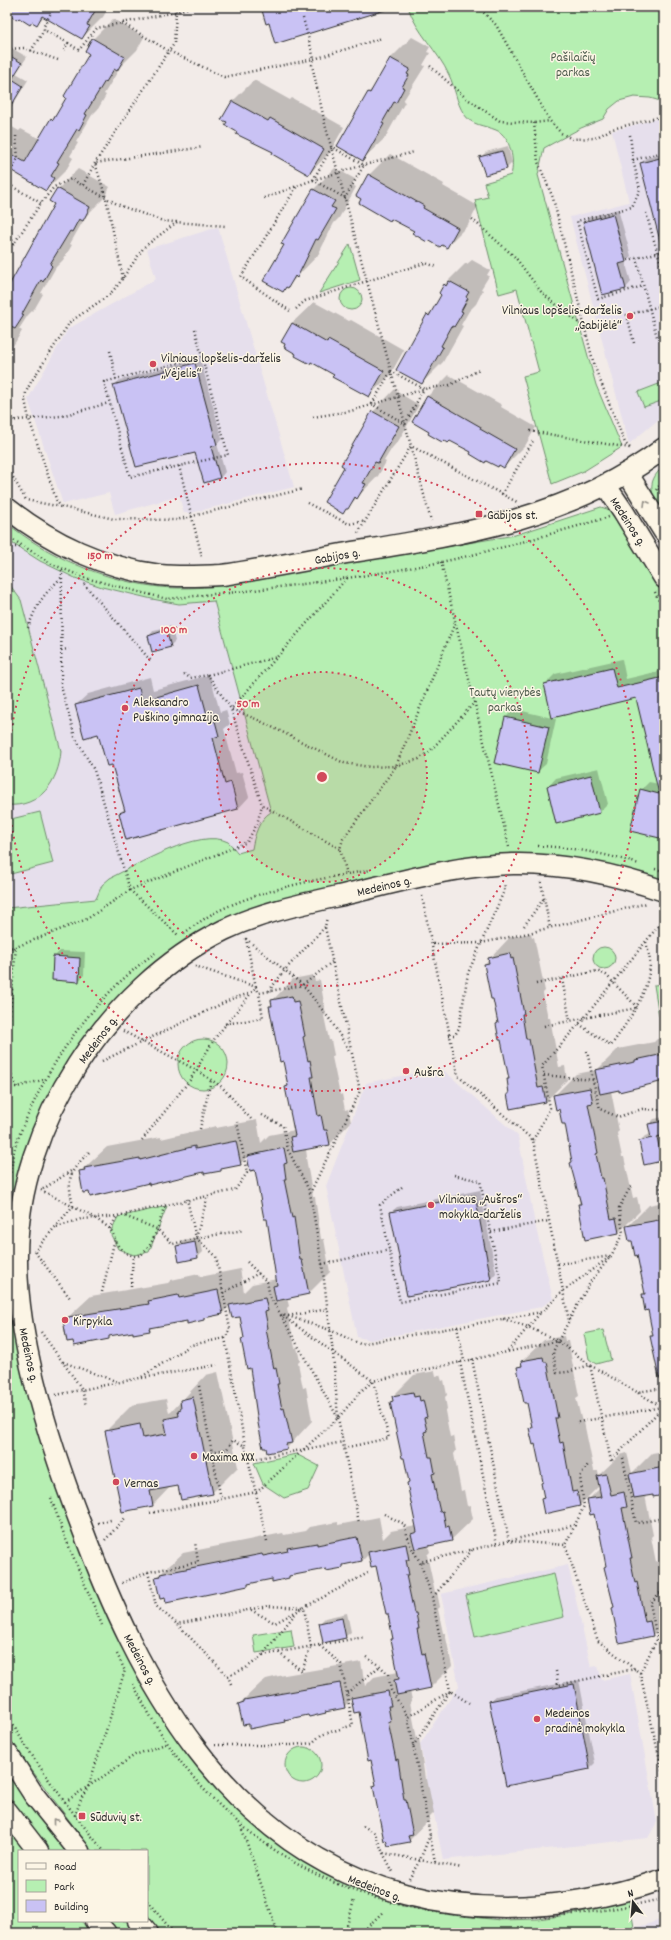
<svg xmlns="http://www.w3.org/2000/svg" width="671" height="1940" font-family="Dekko,sans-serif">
<rect width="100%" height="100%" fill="#f2ebe8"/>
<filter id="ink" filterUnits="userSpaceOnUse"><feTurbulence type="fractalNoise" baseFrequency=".025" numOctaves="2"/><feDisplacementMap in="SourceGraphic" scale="8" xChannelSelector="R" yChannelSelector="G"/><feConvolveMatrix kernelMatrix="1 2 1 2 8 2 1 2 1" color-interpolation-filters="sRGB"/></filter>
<g filter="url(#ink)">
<!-- built -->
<g fill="#e6dfec">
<path d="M664 117V415L629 444 570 217 629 202 612 131Z"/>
<path d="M218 227 294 487 191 513H184L179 496 115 514 109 493 63 504 28 399 68 329 156 279 147 249Z"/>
<path d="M7 540 40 561 75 578 101 587 152 599 179 604 214 601 271 812 253 840V849L238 853 229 843 102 885 96 899 7 908Z"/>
<path d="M441 1068 518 1136 535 1224 553 1299 541 1307 370 1340 357 1337 326 1186 366 1083Z"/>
<path d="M568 1565 591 1667 598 1666 602 1680 630 1674 657 1822 648 1838 443 1860 420 1744 459 1686 441 1594Z"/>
<path d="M664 1919V1933H635V1928Z"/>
</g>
<!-- green -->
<g fill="#b6efb2" stroke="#708d6e">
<path d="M408 7H664V102L650 98 634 97 619 101 609 109 603 119 581 128 544 148 538 175 596 385 622 447 584 471 552 484 523 376 539 372 517 289 499 294 475 200 488 197 484 183 511 175C515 162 511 136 496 130 484 125 472 126 464 114 456 102 455 87 449 75 438 51 416 32 408 7Z"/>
<path d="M350 244 360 280 319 293Z"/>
<circle cx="351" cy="299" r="11"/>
<path d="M664 382V400L644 407 638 392Z"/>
<path d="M664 466V515C652 496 644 483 664 466Z"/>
<path d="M601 507 613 511 618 517 664 595V884L583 862 316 892 128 990 13 1189 7 1195V908L96 899 102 885 110 878C135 866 200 827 228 842 232 845 235 850 238 853L252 849C254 836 259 819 271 812L214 601 179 604 152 599 102 587 75 578 40 561 7 540V523C47 556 101 579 152 586 171 589 191 588 211 587L515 535Z"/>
<path d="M7 581 21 600 61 751C59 781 40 808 7 805Z"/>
<path d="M40 812 53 863 7 875V820Z"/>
<circle cx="604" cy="958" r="11"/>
<path d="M664 984V1015L659 1016 654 985Z"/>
<circle cx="203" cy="1064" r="25"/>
<path d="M167 1206 149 1252 134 1255 118 1249 110 1233 118 1217Z"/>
<path d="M7 1242 10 1247 66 1507 224 1796 265 1833 332 1877 365 1892 406 1907 451 1915 501 1920 538 1919 573 1914 629 1899 635 1933H160L147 1918V1851H92L7 1737Z"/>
<path d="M603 1330 611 1360 596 1364 589 1359 584 1334Z"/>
<path d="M296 1454 319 1466 308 1490 284 1498 263 1484 254 1463Z"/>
<path d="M554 1574 564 1617 475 1637 466 1595Z"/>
<path d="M291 1629 294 1647 256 1653 253 1635Z"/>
<circle cx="303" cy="1765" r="18"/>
<path d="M7 1768 69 1851H48L7 1799Z"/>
<path d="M7 1827 24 1851H19V1921H81L92 1933H7Z"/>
<path d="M106 1921H127L138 1933H116Z"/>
</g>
<!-- shadow -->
<g fill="#0003">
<path d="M7 7H109L103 17 82 38 44 16 37 24 32 21 30 24 7 12Z"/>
<path d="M113 19 144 37 137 50 121 66 104 94 106 95 98 109 92 115 76 142 78 143 70 156 73 158 66 170 46 190 9 168 7 170V124L19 131 21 129 40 139 52 119 59 112 90 53 93 39Z"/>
<path d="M412 37 430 47 427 52 430 53 423 65 425 66 403 101 405 102 385 138 363 159 338 145 369 92 376 85 391 58Z"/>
<path d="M8 46 27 57 16 73 28 80 7 114Z"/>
<path d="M254 80 290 100 292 98 344 127 330 152 309 174 275 152 239 132 223 119 233 101Z"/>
<path d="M508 146 512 163 507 168 481 157 486 152Z"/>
<path d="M664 153V245H663L641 163 646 158Z"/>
<path d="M390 154 444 184 443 186 478 206 468 225 447 246 415 231 369 175Z"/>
<path d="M335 168 355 179 352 185 356 187 339 218 334 223 318 255 283 291 285 245 283 244 314 189Z"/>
<path d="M78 169 110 187 103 199 86 216 70 244 72 245 63 260 56 267 41 293 43 294 35 308 28 315 19 329 22 331 7 356V287L32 248 30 247 55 203 58 189Z"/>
<path d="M618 209 631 256 625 261 631 282 626 288 584 223 589 217Z"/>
<path d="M472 260 490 270 487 275 489 276 481 289 483 290 476 304 469 311 461 325 463 326 443 362 422 383 427 315 435 308 442 294 444 285 466 263 467 264Z"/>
<path d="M314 302 349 321 351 320 404 350 390 375 369 396 298 353 282 341 292 323Z"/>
<path d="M200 358 222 439 217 444 225 472 220 478 196 452 114 385 120 380Z"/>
<path d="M449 375 502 405 501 407 536 427 525 446 504 467 500 465 498 466 472 452 427 397Z"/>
<path d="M394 390 419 405 399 440 392 448 384 461 386 462 378 476 343 512 373 412Z"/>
<path d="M171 626 175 641 170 646 149 636 154 630Z"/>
<path d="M622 659 626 679 664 670V775L637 697 545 684 555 674Z"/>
<path d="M210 675 220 712 226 710 230 724 224 729 236 773 242 772 249 797 238 809 126 838 120 813 125 808 113 763 99 733 76 705 88 694 150 677 153 690Z"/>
<path d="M514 709 556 719 546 764 537 772 495 762 506 717Z"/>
<path d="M599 768 608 804 600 812 557 823 548 787 556 778Z"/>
<path d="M649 782 664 785V838L641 790Z"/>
<path d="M531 933 532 938 534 937 545 991 543 993 548 1018H550L559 1067 565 1066 567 1080 546 1101 508 1095 510 1092 508 1079 510 1077 502 1039 497 1024 499 1022 485 964 510 937Z"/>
<path d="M60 951 85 952 84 975 79 981 54 957Z"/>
<path d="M313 975 315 981 320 980 326 1014 324 1016 329 1040H331L334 1055 332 1057 340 1095 342 1094 345 1110 348 1109 351 1122 330 1144 306 1149 307 1157 306 1158 313 1197H315L321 1239H324L330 1272 309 1293 287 1298 289 1306 287 1308 295 1348 297 1347 300 1361 298 1363 303 1388 306 1387 312 1421 287 1448 268 1452 267 1446 264 1447 253 1394 255 1392 250 1367 242 1339 245 1337 241 1316 230 1305 223 1313 207 1316 204 1319 187 1320 153 1327 149 1330H133L74 1345 64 1321 91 1296 168 1283 171 1280 199 1274 200 1277 240 1269 244 1292 252 1284 277 1279 268 1217 256 1168 248 1156 240 1164 127 1186 125 1189 91 1195 80 1172 107 1147 161 1137V1139L216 1126V1128L257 1120 261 1143 269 1135 295 1130 286 1087 288 1085 284 1060 270 1007 273 1004 272 1001 293 979Z"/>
<path d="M664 1038V1080L620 1091V1089L611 1091 619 1131 617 1133 622 1157H624L633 1198 637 1197 640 1211 619 1232 586 1239 565 1123 554 1096 576 1074 597 1070 618 1049 654 1042 657 1039Z"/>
<path d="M664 1117V1158L662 1161 640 1141 645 1136 651 1134 649 1124 654 1119Z"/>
<path d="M480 1190 496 1273 491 1279 407 1295 391 1212 397 1207Z"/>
<path d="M664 1202V1375L651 1336 654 1334 648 1309 643 1295 645 1293 638 1254 627 1227 649 1205Z"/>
<path d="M200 1237 203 1252 198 1257 177 1246 183 1240Z"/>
<path d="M564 1336 565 1341H568L579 1396 576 1398 582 1422H584L594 1471H598L599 1475 620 1455 627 1453 632 1473 652 1453 664 1451V1494L645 1495 653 1535 651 1537 656 1562H658L664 1589V1642L660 1628 652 1635 607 1565 600 1527 588 1500 600 1488V1485L580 1505 542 1499 544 1496 542 1483 544 1481 536 1443 530 1428 533 1426 518 1368 523 1363 522 1361 544 1340Z"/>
<path d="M435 1371 436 1376 440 1375 442 1381 444 1380 447 1395 445 1397 447 1409 445 1411 450 1437 453 1436 456 1451 454 1454 461 1491 464 1490 467 1506 470 1505 473 1519 451 1540 428 1545 430 1552 427 1555 435 1592H437L440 1607 438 1609 443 1633H445L452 1666 431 1687 410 1691 412 1700 410 1702 417 1739 419 1738 425 1779H427L434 1813 430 1817V1819L409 1841 375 1786 376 1784 371 1759 359 1711 352 1698 344 1707 328 1710 325 1713H309L287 1718 284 1721 249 1723 239 1704 261 1683 266 1679 279 1676 361 1662 365 1686 374 1677 398 1672 392 1639 394 1637 377 1565 370 1553 362 1561 346 1564 343 1567H327L292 1574 289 1577 273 1578 251 1582 248 1586 156 1578 183 1553 283 1533 284 1535 306 1531 310 1527 338 1522V1525L379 1517 383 1539 391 1531 416 1526 408 1483 410 1481 391 1402 394 1400 393 1396 414 1375Z"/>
<path d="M218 1372 238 1467 212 1493 178 1485 171 1486 153 1505 106 1431 132 1405 166 1399 169 1413 171 1412 206 1375Z"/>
<path d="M347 1613 351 1632 345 1637 320 1623 325 1618Z"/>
<path d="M579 1680 595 1763 590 1768 490 1701 496 1696Z"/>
</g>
<!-- building -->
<g fill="#c9c2f4" stroke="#2b2b2b">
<path d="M7 7H88L95 11 87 25 90 26 82 39 42 16 37 25 32 22 30 25 19 18 17 20 7 14Z"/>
<path d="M261 7H385V10L275 44 269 23 266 24Z"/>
<path d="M92 38 125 57 117 71 114 69 106 82 105 81 85 114 87 115 79 130 77 129 57 162 59 163 51 176 54 178 46 191 7 168V152L25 162 51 118 53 120 66 98 64 96 89 54 85 51Z"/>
<path d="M7 54 22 63 12 79 23 86 7 113Z"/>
<path d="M390 58 410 69 407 74 409 75 402 87 404 88 396 103 394 102 382 123 384 124 363 161 337 146 368 92 370 93Z"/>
<path d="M232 101 268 121 270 118 324 149 309 175 272 154 273 152 236 134 237 132 225 125 227 122 221 120Z"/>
<path d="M502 151 507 169 485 175 479 157Z"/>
<path d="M664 157V241H660L640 163Z"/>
<path d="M368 174 424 206 423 208 458 228 447 248 442 245 440 247 428 240 427 242 412 233 414 231 391 219 390 221 359 203 361 199 356 196Z"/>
<path d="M57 188 90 207 83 221 79 219 72 232 70 231 50 264 52 266 43 282 41 280 22 314 24 315 15 329 7 325V289L54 204 49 201Z"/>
<path d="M313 189 335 201 331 207 336 209 318 240 316 239 297 278 295 276 288 288 286 287 283 292 263 281 284 245 281 244Z"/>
<path d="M613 214 626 262 619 264 626 289 602 295 583 222Z"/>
<path d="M449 281 469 292 466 297 468 298 461 311 463 312 454 327 452 326 441 346 443 347 422 384 396 370 427 314 429 316 441 295 439 293 444 284 446 286Z"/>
<path d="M292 323 327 343 328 340 384 371 369 397 332 377 334 375 311 362 310 364 295 356 296 354 284 347 285 344 281 342Z"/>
<path d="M195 363 217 445 211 447 220 478 204 483 195 453 136 467 113 385Z"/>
<path d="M427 396 481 427 480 429 515 449 504 468 499 465 498 467 486 461 485 463 470 454 471 452 450 441 448 443 444 440 442 442 428 434 429 432 412 422Z"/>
<path d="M372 411 399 426 378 463 375 462 363 483 366 484 357 499 355 497 348 509H346L343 514 324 502 344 467 341 465Z"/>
<path d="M166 630 171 647 152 652 148 636Z"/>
<path d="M612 668 617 688 664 677V839L630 831 640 789 659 794 636 698 552 718 544 684Z"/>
<path d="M199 685 209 722 215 721 219 736 213 738 225 784 231 782 238 809 126 840 119 813 125 811 112 765 107 766 98 734 84 738 75 705 139 688 142 701Z"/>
<path d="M505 717 549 727 538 773 494 763Z"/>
<path d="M591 775 600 813 556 824 547 786Z"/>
<path d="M510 953 511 959 513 958 524 1014H522L526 1039H529L538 1088 543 1087 546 1102 510 1109 507 1094H509L507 1079H509L501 1040H499L496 1024 498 1023 493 999H491L484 964 489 963 488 958Z"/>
<path d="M53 956 80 958 79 982 52 980Z"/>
<path d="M292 996 293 1002 298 1001 305 1036 303 1037 308 1061 310 1060 313 1077H311L318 1116 321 1115 324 1130H327L330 1145 293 1152 290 1137 295 1136 285 1087 288 1086 283 1061 280 1062 269 1006H272L271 1000Z"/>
<path d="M664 1054V1081L619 1092V1090L600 1094 595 1070 635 1062V1060Z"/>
<path d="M590 1088 593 1103 588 1104 598 1153 596 1154 601 1178H603L611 1219 616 1218 619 1233 585 1240 578 1204H581L570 1163 572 1162 565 1124H562L559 1109 556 1110 553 1095Z"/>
<path d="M664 1121V1135L657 1137 662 1161 644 1165 639 1141 652 1138H651L648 1124Z"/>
<path d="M236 1141 241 1165 221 1169V1171L204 1174V1172L149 1185V1183L90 1197 89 1192 83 1193 79 1171 85 1170 84 1168 140 1158V1160L195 1146V1149Z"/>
<path d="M284 1148 287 1163 284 1164 286 1179H284L292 1218 294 1217 300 1260H302L309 1294 276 1301 273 1286 277 1285 267 1219H264L255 1170 250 1171 247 1156Z"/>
<path d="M475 1195 491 1280 407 1296 390 1212Z"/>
<path d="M664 1219V1378H659L650 1336H653L648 1310 645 1311 642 1294H645L637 1255 635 1256 632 1241H629L626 1226Z"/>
<path d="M195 1242 198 1258 179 1262 176 1246Z"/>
<path d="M218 1290 223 1314 204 1318V1320L187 1324V1321L149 1328 150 1331 133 1334V1332L109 1336V1339L74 1346 73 1341 67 1342 63 1320H69L68 1317 149 1304 148 1301 178 1295 179 1298Z"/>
<path d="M265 1298 268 1311 265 1312 268 1328 266 1329 274 1369 276 1368 279 1384H277L282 1409 284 1408 292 1443 286 1444 287 1449 267 1453 266 1448H263L258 1423 250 1368 247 1369 241 1339 244 1338 240 1317 232 1318 229 1305Z"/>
<path d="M543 1357 544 1362H547L558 1418H555L560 1443 563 1442 572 1492 577 1491 580 1506 544 1514 541 1499 544 1498 541 1483 543 1482 535 1444 533 1445 529 1428 532 1427 527 1403H524L517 1367 522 1366 521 1361Z"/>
<path d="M413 1392 414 1397 419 1396 420 1401 423 1400 427 1417 424 1418 427 1431 424 1432 429 1457H432L435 1473 432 1474 437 1499 440 1512 443 1511 446 1527 449 1526 452 1541 415 1549 411 1534 417 1532 407 1483 409 1482 404 1458H402L390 1402 393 1401 392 1396Z"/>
<path d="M193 1397 213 1494 181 1500 178 1486 150 1491 153 1506 122 1512 105 1431 140 1424 143 1438 167 1434 164 1419 179 1416 178 1410 181 1409 180 1400Z"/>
<path d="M664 1467V1495L653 1497V1495L634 1498 629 1474Z"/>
<path d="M606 1474 611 1495 624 1492 627 1507 622 1508 632 1558H630L635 1583 637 1582 645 1622 650 1621 653 1636 619 1643 612 1608 614 1607 604 1567 606 1566 599 1529H597L594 1514 590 1515 587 1499 601 1497 597 1476Z"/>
<path d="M357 1537 362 1561 343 1565V1568L326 1571V1569L289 1576V1578L272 1582V1579L248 1584V1586L166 1603 165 1598 160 1599 155 1577 161 1576 160 1574 262 1554 263 1556 288 1551 287 1548 317 1543V1545Z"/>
<path d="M406 1544 409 1560H406L409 1575H406L414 1613H416L419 1629H417L422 1654 424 1653 431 1688 397 1695 394 1680 399 1679 391 1639H393L388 1614H386L376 1566 371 1567 368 1552Z"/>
<path d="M342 1618 346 1638 323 1643 319 1623Z"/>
<path d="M340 1683 345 1708 325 1712 326 1713 309 1717 308 1715 284 1720 285 1722 249 1729V1724L243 1725 238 1704 244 1702V1700Z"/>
<path d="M574 1684 590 1769 506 1786 489 1701Z"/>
<path d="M388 1691 391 1706H388L391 1722H388L396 1760 398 1759 404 1800H406L413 1835 408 1836 410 1842 388 1846 386 1840 384 1841 373 1786 376 1785 371 1760 368 1761 359 1712 354 1713 351 1698Z"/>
</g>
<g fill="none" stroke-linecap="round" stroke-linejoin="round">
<!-- secondary casing -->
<g stroke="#2b2b2b" stroke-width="23">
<g id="secondary">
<path d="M628 474 664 532"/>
<path d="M606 486 623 511 664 578"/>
<path d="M7 508C51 543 104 568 160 575 181 577 201 576 222 575 264 569 305 560 347 553 459 535 571 519 664 448"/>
<path d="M664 891C615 874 565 863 513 864 456 865 399 882 343 895 302 904 262 912 224 930 107 988 18 1124 17 1255 16 1341 50 1445 81 1525 110 1603 145 1681 195 1747 313 1903 482 1940 664 1879"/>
<path d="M7 1753 34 1795 79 1851"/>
<path d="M7 1811 38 1851"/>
<path d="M95 1921 106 1933"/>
<path d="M138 1921 148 1933"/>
</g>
</g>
<!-- path -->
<g stroke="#2b2b2b" stroke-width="2.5" stroke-dasharray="1 3" stroke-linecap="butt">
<path d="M54 7 44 26V30L68 43 64 50"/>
<path d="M174 7 176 12 190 7"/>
<path d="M478 7 496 25 550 121 561 133 572 139 595 138 612 129 664 116"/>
<path d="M303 18 314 59 312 65 325 124 431 521"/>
<path d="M68 43 79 50 97 28 176 12 174 44 169 51 120 22"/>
<path d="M7 49 24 48 58 60"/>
<path d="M31 51 44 30"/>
<path d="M430 66 466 98 500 121 534 123 550 121"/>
<path d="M534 123 538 162 553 198 594 365 625 443 630 448"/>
<path d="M630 135 633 160 640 189 632 207 577 221 598 299 643 286"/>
<path d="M16 136 18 158 7 178 8 184 41 203"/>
<path d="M633 160 664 152"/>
<path d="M313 180 332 147 364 165 414 152"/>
<path d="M313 180 345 198 364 165"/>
<path d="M8 184 9 222 13 245"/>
<path d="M83 185 95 163 169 51 224 77 314 59 382 38"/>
<path d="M264 198 313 180 364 165"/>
<path d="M646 213 664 275"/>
<path d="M472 219 515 257 542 293 585 328"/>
<path d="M177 222 144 247 118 285 109 295 70 322 31 382 26 392 25 400 29 419 57 502 62 507 114 519 176 520 303 489"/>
<path d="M13 245 41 203 54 187 71 179 121 206 163 221 226 226"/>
<path d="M636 258 657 337"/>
<path d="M628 260 664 251"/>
<path d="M123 278 106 198 95 163 203 147"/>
<path d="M296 309 305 301 367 281 425 263 438 267"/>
<path d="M290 311 241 277 297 186"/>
<path d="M195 329 202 357"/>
<path d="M634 343 627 315 664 305"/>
<path d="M110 351 116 379"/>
<path d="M202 357 228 455 130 477 104 382Z"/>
<path d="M391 371 424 389 405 424 372 404Z"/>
<path d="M7 415 15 420"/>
<path d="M313 417 351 411 424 389 450 385 481 369"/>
<path d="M7 421 61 416 109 403"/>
<path d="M530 431 630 448"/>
<path d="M179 466 202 557"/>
<path d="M7 467 26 500 61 507"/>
<path d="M658 489 664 494"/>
<path d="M656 490 664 480"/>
<path d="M502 494 533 441"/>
<path d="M307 503 349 524 365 521"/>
<path d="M358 533 411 446 517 502"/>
<path d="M7 536 52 564 85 578 167 599 223 593"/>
<path d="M7 547H22"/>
<path d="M441 562 509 847"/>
<path d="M62 570 61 686 75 737 94 770 130 890 179 936"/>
<path d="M347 578 231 709 256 719 344 763 370 767 396 766 419 759 430 751 475 702"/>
<path d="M84 584 151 661"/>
<path d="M655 592 659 601"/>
<path d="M228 593C299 585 371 576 441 562 498 550 553 533 609 517"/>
<path d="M28 628C37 603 43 595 62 577"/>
<path d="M61 650 69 649"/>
<path d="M184 674 190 678 208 675 231 709 262 805 340 849"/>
<path d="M208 675 277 657"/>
<path d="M538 846C572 847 606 854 639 864"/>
<path d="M655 869 664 871"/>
<path d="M347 874 340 849 343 839 396 766 455 623"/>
<path d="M541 882 550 928"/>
<path d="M422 896 458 1076 533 1140 569 1321 558 1341"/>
<path d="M524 926 544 898"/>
<path d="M184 933C193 927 202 920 212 914 260 889 318 879 371 870"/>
<path d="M433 944 481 943 529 933 647 903"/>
<path d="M7 948 16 947 87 919 130 890 247 842 257 824 262 805"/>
<path d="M7 953 15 947"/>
<path d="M195 966 256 987 259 993 303 985 332 962"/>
<path d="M562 979 570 1021"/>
<path d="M536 984 597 971 606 975 637 1007"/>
<path d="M269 991 284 971 325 927"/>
<path d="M225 1024 263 1018 259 993"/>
<path d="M579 1024 611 1046C627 1022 649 994 650 963 650 956 647 948 646 941"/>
<path d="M544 1026 636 1008"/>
<path d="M123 1031 196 1070 222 1087 251 1119"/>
<path d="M449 1035H455L459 1028 468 973 504 891 505 883"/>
<path d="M7 1046 16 947"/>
<path d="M7 1048 11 1075 17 1087"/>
<path d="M587 1051 593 1080"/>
<path d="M102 1061 234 998 248 994"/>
<path d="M544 1075 593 1080 600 1109 618 1117 642 1109 664 1110"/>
<path d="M7 1087H17L46 1079"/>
<path d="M262 1115 283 1126 288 1150 310 1192"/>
<path d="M200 1129 211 1080"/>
<path d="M142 1140 190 1080 215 1038 256 987 246 939 303 985 331 1021 350 1052"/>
<path d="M533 1140 550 1108 542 1066 584 1018 664 919"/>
<path d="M664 1178 659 1182 664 1208"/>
<path d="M7 1184C11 1174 12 1162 14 1151 17 1140 22 1128 27 1117 55 1053 98 994 155 953"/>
<path d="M402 1187 380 1205 400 1302 501 1283 480 1181 454 1175"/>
<path d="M43 1189 71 1171"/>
<path d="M41 1190 95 1218 117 1216 235 1190 247 1173 237 1122"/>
<path d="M122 1215 157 1229 173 1244 196 1238 208 1195"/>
<path d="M57 1227 81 1219 95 1218C100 1222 106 1225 110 1229 115 1235 115 1243 120 1248 148 1276 159 1223 165 1204"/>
<path d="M110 1229 117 1216"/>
<path d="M491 1232 549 1221"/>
<path d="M197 1238 244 1230"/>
<path d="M34 1252 73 1206C66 1175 70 1172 90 1151"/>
<path d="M35 1252 70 1298"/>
<path d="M247 1262 267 1282 270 1297 281 1315 288 1316 328 1309"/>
<path d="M322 1264 389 1250"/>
<path d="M558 1264 611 1256"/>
<path d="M131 1287 133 1256"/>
<path d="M102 1292 115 1239"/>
<path d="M223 1293 259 1273"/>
<path d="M281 1315 338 1418 333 1353 322 1264 310 1193 360 1091 325 927 327 917"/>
<path d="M283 1316 373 1381 389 1438 344 1448"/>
<path d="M288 1316 330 1330 360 1344 542 1312 563 1291 611 1256"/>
<path d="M503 1319 528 1327 558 1341 590 1365 637 1392 664 1388"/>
<path d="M569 1320 591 1281 611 1256 623 1233 619 1208 632 1184"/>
<path d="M457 1327 464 1361"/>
<path d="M41 1332 82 1389 86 1406"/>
<path d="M225 1338 245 1445"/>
<path d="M508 1351 541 1312"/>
<path d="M472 1359 509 1541 565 1545"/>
<path d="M63 1362 118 1382"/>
<path d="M460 1362 497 1544"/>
<path d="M142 1378 217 1365"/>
<path d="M199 1386 221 1499"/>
<path d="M638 1393 664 1408"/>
<path d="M56 1395 140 1378 191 1345 225 1338 230 1329 216 1256 196 1238 187 1199"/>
<path d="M338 1418 359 1523"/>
<path d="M578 1422 662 1407"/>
<path d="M212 1452 227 1449 233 1440 245 1446 267 1541"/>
<path d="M623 1458 636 1523 664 1518"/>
<path d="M249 1460 343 1442"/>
<path d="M612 1460 664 1406"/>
<path d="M51 1498 65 1537 102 1625"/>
<path d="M150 1513 257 1492 338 1418 361 1391 373 1381 558 1341 553 1352 557 1373 568 1372 590 1365 611 1461"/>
<path d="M384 1514 404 1524 410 1545 420 1562"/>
<path d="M98 1523 111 1520"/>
<path d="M575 1525 565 1545 598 1641 640 1673 664 1778"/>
<path d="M105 1540 126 1517"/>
<path d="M148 1572 156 1606 177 1624"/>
<path d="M122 1583 148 1572 198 1562 195 1542"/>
<path d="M433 1597 472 1550"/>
<path d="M251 1610 275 1623 368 1573"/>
<path d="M117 1654 125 1671"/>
<path d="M263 1655 364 1637"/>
<path d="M366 1657 380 1666 388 1674 391 1690 408 1717"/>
<path d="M556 1671 558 1685 635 1669"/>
<path d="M640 1673 657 1639 650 1603 664 1589"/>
<path d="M228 1676 246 1668 260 1658 295 1614"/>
<path d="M133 1684C150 1717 169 1749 193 1777 314 1918 486 1940 661 1899"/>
<path d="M231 1684 228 1676 177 1624 268 1606 304 1608 311 1646 302 1671 278 1652"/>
<path d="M347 1693 380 1666"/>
<path d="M7 1715C35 1763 68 1808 104 1851"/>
<path d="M215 1745H291L312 1743 321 1735 353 1725 341 1664 319 1645"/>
<path d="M413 1746 450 1691 469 1703"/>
<path d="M65 1802 135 1755 168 1743"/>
<path d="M75 1816 81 1799 89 1785 125 1670"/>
<path d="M241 1826 278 1933"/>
<path d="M363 1826 375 1833 383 1853 462 1868"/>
<path d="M383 1853 393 1872"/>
<path d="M663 1860 664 1853"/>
<path d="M435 1862 408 1717 450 1691 432 1597 420 1562 575 1525 584 1506 580 1477 589 1463"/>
<path d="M409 1879 420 1860 430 1835"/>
<path d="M147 1901 174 1933"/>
<path d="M345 1933 354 1900"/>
<path d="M361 1933 384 1911"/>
</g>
<!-- secondary -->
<use href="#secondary" stroke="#fcf5e5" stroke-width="20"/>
</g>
<!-- one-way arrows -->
<defs><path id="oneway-chevron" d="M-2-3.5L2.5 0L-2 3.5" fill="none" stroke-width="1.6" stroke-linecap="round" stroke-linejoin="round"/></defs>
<g stroke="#949088">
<use href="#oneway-chevron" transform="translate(646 503) rotate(-121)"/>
<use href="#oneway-chevron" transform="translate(55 1821) rotate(-129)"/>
</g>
</g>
<!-- distance rings -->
<circle cx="322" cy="777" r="105" fill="#d1495b" fill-opacity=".12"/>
<g fill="none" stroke="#d1495b" stroke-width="2" stroke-dasharray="2 4">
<circle cx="322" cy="777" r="105"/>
<circle cx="322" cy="777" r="209"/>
<circle cx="322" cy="777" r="314"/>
</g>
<!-- markers -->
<g fill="#d1495b" stroke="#fcf5e5" stroke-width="1.5">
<circle cx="630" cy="316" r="4"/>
<circle cx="153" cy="364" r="4"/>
<rect x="475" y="510" width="8" height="8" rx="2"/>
<circle cx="125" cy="708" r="4"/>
<circle cx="406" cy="1071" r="4"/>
<circle cx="431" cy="1205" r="4"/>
<circle cx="65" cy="1320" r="4"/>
<circle cx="194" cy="1456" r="4"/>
<circle cx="116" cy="1482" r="4"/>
<circle cx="537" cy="1719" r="4"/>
<rect x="78" y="1812" width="8" height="8" rx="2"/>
</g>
<g text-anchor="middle" stroke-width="3" stroke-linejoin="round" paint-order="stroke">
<!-- park labels -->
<g font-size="13" fill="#4e5c4d" stroke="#fcf5e5">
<text x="573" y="61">Pašilaičių<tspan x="573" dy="15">parkas</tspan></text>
<text x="505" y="696">Tautų vienybės<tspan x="505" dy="15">parkas</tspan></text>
</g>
<!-- poi labels -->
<g font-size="13" fill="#2b2b2b" stroke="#fcf5e5" text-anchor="start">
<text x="622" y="314" text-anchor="end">Vilniaus lopšelis-darželis<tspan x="622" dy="15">„Gabijėlė“</tspan></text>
<text x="161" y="362">Vilniaus lopšelis-darželis<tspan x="161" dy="15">„Vėjelis“</tspan></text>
<text x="487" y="519">Gabijos st.</text>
<text x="133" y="706">Aleksandro<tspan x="133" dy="15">Puškino gimnazija</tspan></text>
<text x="414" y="1076">Aušra</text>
<text x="439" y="1203">Vilniaus „Aušros“<tspan x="439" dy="15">mokykla-darželis</tspan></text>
<text x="73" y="1325">Kirpykla</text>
<text x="202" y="1461">Maxima XXX</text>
<text x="124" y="1487">Vernas</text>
<text x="545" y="1717">Medeinos<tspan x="545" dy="15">pradinė mokykla</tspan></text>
<text x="90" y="1821">Sūduvių st.</text>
</g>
<!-- street labels -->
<g font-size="13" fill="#2b2b2b" stroke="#fcf5e5">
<text transform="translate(629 521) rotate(57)" y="5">Medeinos g.</text>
<text transform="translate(337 555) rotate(-10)" y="5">Gabijos g.</text>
<text transform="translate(384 885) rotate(-13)" y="5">Medeinos g.</text>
<text transform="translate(97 1039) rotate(-53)" y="5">Medeinos g.</text>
<text transform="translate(30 1355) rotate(78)" y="5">Medeinos g.</text>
<text transform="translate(141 1659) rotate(62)" y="5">Medeinos g.</text>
<text transform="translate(375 1887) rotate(21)" y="5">Medeinos g.</text>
</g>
</g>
<circle cx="322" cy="777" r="6" fill="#d1495b" stroke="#fcf5e5" stroke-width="2"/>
<g font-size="12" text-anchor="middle" font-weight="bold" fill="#d1495b" stroke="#fcf5e5" stroke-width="3" stroke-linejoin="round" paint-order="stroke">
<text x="100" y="559">150 m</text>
<text x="174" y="633">100 m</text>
<text x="248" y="707">50 m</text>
</g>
<!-- margin -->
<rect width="671" height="1940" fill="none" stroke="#fcf5e5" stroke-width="24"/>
<rect x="12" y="12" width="647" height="1916" fill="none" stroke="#2b2b2b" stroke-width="1.5" filter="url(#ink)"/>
<!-- legend -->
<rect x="18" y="1850" width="130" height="72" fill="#fcf5e5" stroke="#a8a49b"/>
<rect x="26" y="1863" width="20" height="6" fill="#fcf5e5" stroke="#a8a49b"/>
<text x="54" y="1870" font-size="12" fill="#2b2b2b">Road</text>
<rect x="26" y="1880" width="20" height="12" fill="#b6efb2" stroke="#a8a49b"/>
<text x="54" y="1890" font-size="12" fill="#2b2b2b">Park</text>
<rect x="26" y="1900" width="20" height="12" fill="#c9c2f4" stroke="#a8a49b"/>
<text x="54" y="1910" font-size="12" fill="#2b2b2b">Building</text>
<!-- north arrow -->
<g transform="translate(633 1902) rotate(344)" stroke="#fcf5e5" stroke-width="3" paint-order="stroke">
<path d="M0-3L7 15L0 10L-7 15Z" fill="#2b2b2b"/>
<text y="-6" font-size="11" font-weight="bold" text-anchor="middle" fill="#2b2b2b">N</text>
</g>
</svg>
